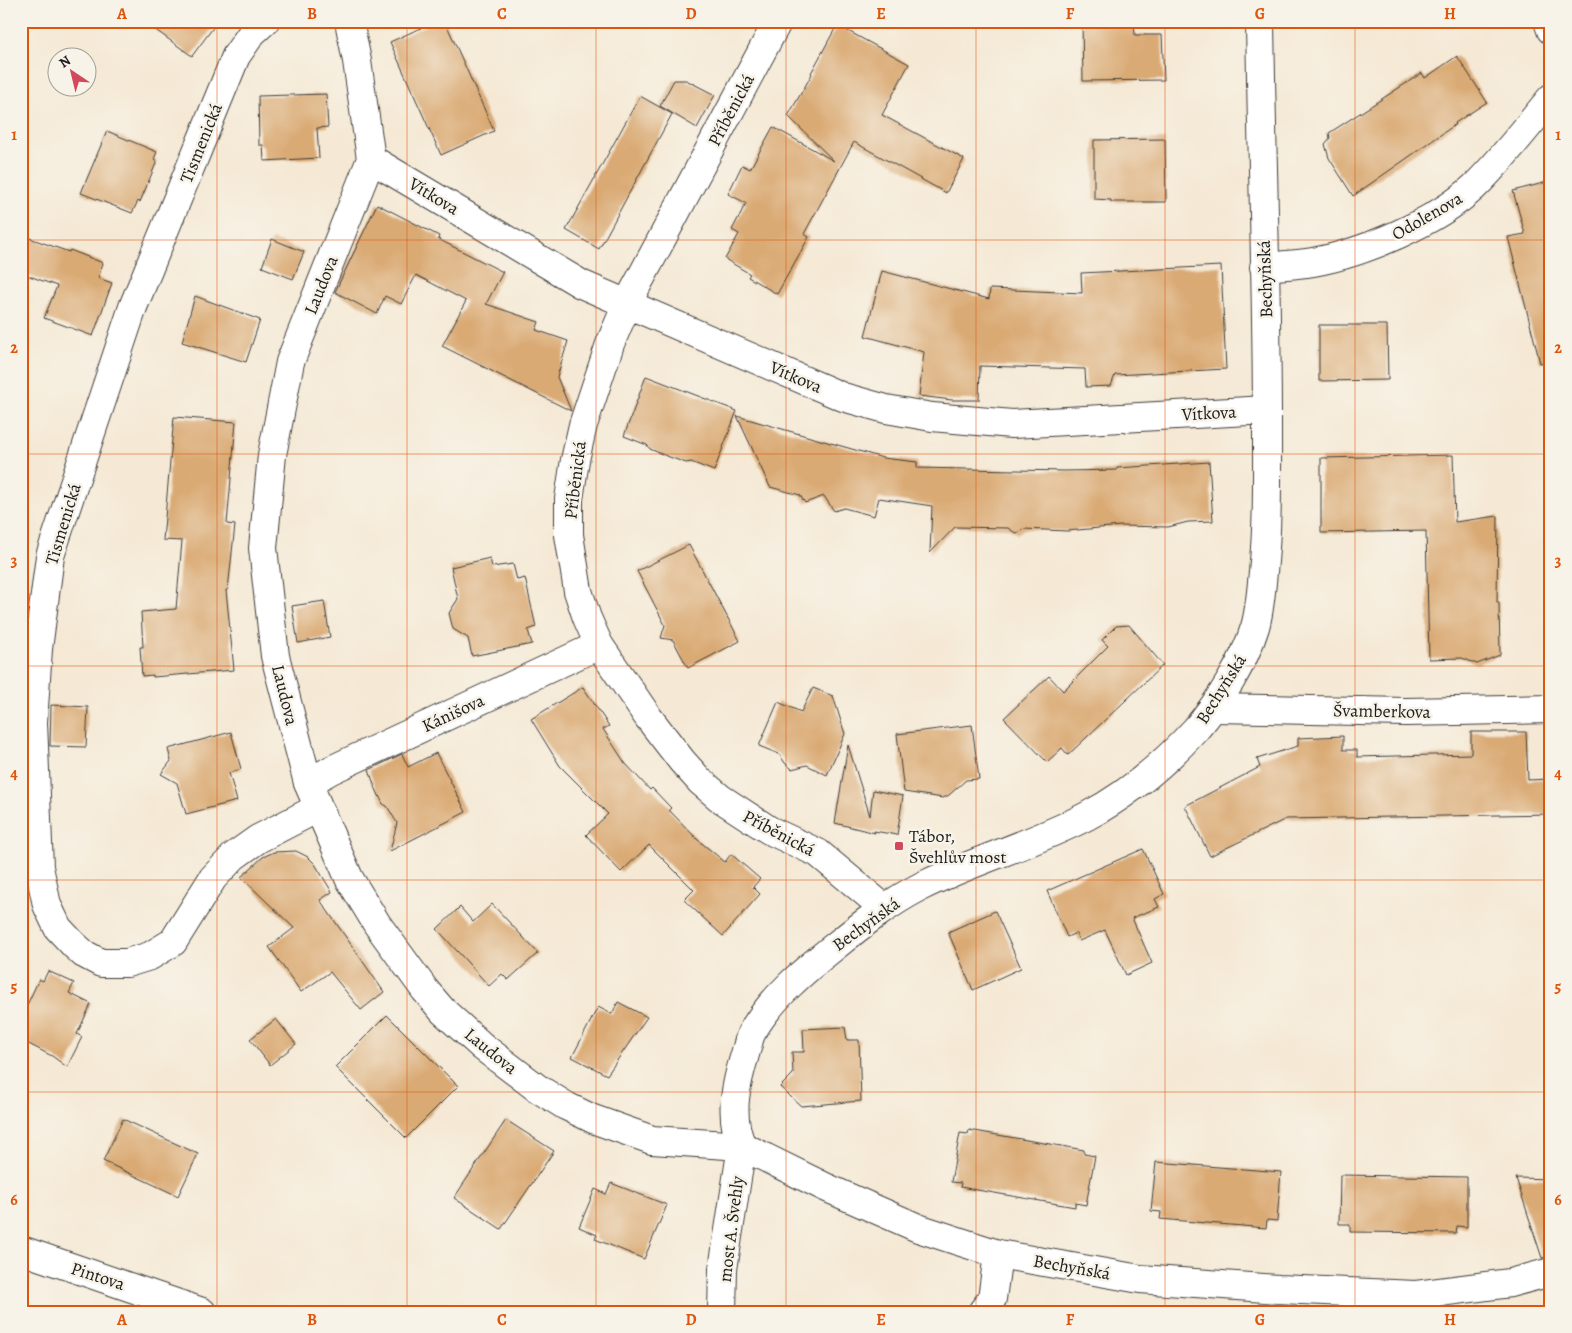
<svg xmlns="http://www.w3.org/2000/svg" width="1572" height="1333" font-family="Alegreya,serif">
<rect width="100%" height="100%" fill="#f7f3e8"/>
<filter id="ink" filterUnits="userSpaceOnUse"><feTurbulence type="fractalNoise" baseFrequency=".02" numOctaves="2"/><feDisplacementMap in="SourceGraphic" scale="10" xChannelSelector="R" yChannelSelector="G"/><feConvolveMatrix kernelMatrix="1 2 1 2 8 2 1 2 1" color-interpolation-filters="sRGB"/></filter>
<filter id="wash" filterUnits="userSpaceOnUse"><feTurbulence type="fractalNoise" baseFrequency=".0096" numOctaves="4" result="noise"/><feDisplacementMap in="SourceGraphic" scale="20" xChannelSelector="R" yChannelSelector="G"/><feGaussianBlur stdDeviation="1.12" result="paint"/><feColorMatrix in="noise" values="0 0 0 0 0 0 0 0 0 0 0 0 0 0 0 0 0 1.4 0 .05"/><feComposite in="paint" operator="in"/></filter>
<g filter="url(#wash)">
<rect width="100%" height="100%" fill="#f5e9d5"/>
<g id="blocks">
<!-- building -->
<g fill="#daaa75">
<path d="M143 21H218L192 56Z"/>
<path d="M436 21H445L494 131 441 155 390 42Z"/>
<path d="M1082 21H1134L1135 35H1162L1164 80 1083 81Z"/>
<path d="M837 25 909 64 882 115 964 159 946 193 854 142 804 234 809 237 777 294 748 277 750 274 725 259 739 234 732 230 746 203 728 194 742 165 750 169 773 127 834 161 788 116 812 74 811 73Z"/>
<path d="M1457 56 1487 102 1455 123 1456 124 1353 196 1329 158 1325 144 1330 138 1329 133 1422 73 1425 78Z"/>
<path d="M674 80H686L715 95 697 128 660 106Z"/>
<path d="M326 94 328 127 317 128 319 158 264 161 263 145H259L258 96Z"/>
<path d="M640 96 672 114 599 249 566 230Z"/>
<path d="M107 131 157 152 154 159 157 161 140 202 138 201 132 213 81 193Z"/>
<path d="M1165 139 1166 202H1111V200L1094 199V140Z"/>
<path d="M1551 181V361L1540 363 1508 237 1525 234 1513 191Z"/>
<path d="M377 204 439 236 438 239 503 272 486 304 539 322 536 330 568 341 557 377 571 411 442 346 466 301 416 275 401 304 385 296 377 314 335 292Z"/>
<path d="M21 235 69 252 70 250 103 263 98 278 112 283 93 336 44 318 57 286 21 273Z"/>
<path d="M272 239 304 252 293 279 262 267Z"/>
<path d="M1221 266 1226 369 1115 375 1111 386 1086 387 1085 369 980 366 979 400H952L919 396 924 352 865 336 882 271 989 299 990 289 1082 293 1081 273Z"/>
<path d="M195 296 260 320 246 362 182 342Z"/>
<path d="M1319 325H1387L1388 380 1319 381Z"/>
<path d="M646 376 737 411 714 471 691 462 686 463 664 455 650 449 647 445 624 436Z"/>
<path d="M737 416 883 458 917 462V468L1065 471 1117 470V468L1209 462 1213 521 1188 522 1168 527 1121 526 1067 531 1024 529 1017 534 1008 528 955 527 930 553 932 506 879 498 874 516 844 508 834 511 824 496 805 503 800 495 770 487Z"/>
<path d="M174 417 236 422 227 524 235 525 228 590H226L234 670 153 677V675L142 676 140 647H143L141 612 176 609 182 541 163 540Z"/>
<path d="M1453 455 1455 522 1498 516 1497 602H1499L1500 655 1477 664 1462 658 1429 659 1426 531 1321 533V458Z"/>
<path d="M689 545 740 641 688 668 673 640 661 638 665 625 637 571Z"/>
<path d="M490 558 492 567 513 564 517 580 525 578 536 627 528 630 532 644 472 656 468 638 453 629 449 613 458 599 451 567Z"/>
<path d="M324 601 330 637 298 643 292 606Z"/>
<path d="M1129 625 1163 665 1068 755 1062 748 1047 762 1004 718 1049 676 1063 691 1108 646 1102 640 1116 626Z"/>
<path d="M583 687 609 726 603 729 625 763 650 790 652 788 671 808 669 810 698 840 725 862 731 854 760 879 753 887 760 894 723 936 684 900 694 890 649 845 621 872 586 835 608 814 560 766 531 719Z"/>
<path d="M813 688 833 696 845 734 827 775 807 765 792 769 785 763 779 754 759 746 778 702 801 712Z"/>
<path d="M51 705 88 707 86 747 50 746Z"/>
<path d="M972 725 979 779 966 780 949 795 943 798 904 792 897 734Z"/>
<path d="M231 732 241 769 229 773 237 801 186 814 177 783 161 774 171 761 168 749Z"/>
<path d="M1471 732H1526L1528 780 1551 779V814L1286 819 1210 856 1185 806 1260 767 1257 759 1298 746V738L1343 736V750H1357V757L1471 754Z"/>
<path d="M848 745 870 816 873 790 903 796 897 835 874 831 875 833 835 823Z"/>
<path d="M436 753 466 812 390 851 397 823 387 806 383 804 375 787 369 770 402 754 408 767Z"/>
<path d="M1143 849 1164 894 1155 899 1159 907 1132 918 1152 963 1126 975 1105 930 1079 941 1076 933 1067 937 1047 891Z"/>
<path d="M296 851 308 857 315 864 332 892 320 900 384 992 361 1010 330 972 301 992 269 947 294 928 241 877 263 857 274 852Z"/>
<path d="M492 904 538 953 508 980 502 974 489 986 437 929 460 907 473 922Z"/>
<path d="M995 911 1021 968 973 990 948 932Z"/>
<path d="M48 971 74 983 69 993 91 1004 77 1034 82 1037 67 1067 52 1056 21 1040V1018L39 979 43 981Z"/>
<path d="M618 1002 647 1017 607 1075 572 1057 598 1007 612 1014Z"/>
<path d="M387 1015 458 1086 406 1138 335 1067Z"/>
<path d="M276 1019 296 1044 270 1065 250 1039Z"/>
<path d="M845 1027 847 1040H859L861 1101 801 1106 780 1087 793 1074 792 1052H804L803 1029Z"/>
<path d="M123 1119 198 1154 178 1196 103 1161Z"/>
<path d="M506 1120 554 1151 501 1229 454 1198Z"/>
<path d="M969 1130 1084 1150V1154L1095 1156 1086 1205 1075 1203V1207L960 1187 961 1183 951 1182 960 1133 968 1134Z"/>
<path d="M1156 1162 1281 1172 1277 1221 1267 1220 1266 1228 1160 1219 1161 1212 1151 1211Z"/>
<path d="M1340 1175 1467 1177V1227L1457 1226 1456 1233 1350 1232V1224H1339Z"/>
<path d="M1516 1178 1551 1179V1257L1542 1258Z"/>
<path d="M611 1183 667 1205 644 1259 595 1239 597 1235 579 1227 595 1189 606 1194Z"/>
</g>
</g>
</g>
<g filter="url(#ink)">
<use href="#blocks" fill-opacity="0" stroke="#3d3b38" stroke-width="1"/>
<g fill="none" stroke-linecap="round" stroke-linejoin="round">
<!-- minor casing -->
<g stroke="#3d3b38" stroke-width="30">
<g id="minor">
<path d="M265 21 252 33 236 56 133 307 50 556 38 649 33 722 39 867 47 905 58 928 74 945 84 954 101 963H127L150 956 173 942 213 878 234 856 258 839 318 808"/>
<path d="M349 21 357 61 371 159 290 362 272 455 263 548 275 656 308 783 349 878 377 924 425 990 443 1011 483 1047 537 1088 566 1106 593 1119 652 1140 742 1146"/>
<path d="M778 21 627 304 610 344 583 425 575 460 569 499V535L578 591 587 618 599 645 648 717 682 761 700 781 720 798 769 830 818 853 884 908"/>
<path d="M1548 21 1551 30"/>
<path d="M371 159 581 284 843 397 886 409 932 417 1012 424 1267 410"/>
<path d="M1264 267C1280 265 1297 265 1313 262 1364 253 1436 222 1474 187 1502 160 1526 128 1551 98"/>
<path d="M1214 708 1406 712 1551 709"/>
<path d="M308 783 331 770 599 645"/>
<path d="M21 1250 202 1312"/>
<path d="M982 1312 992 1299 998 1254"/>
</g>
</g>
<!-- tertiary casing -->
<g stroke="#3d3b38" stroke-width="30">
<path id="tertiary" d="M742 1146 825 1187 918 1228 998 1254 1140 1279 1279 1289 1416 1295 1510 1283 1551 1272"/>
</g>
<!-- secondary casing -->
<g stroke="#3d3b38" stroke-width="30">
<path id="secondary" d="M722 1312 723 1269 742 1146C728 1115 736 1083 746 1051 748 1045 749 1037 752 1032 771 998 805 970 834 947 861 925 889 903 920 887 974 860 1034 844 1087 816 1127 795 1165 763 1196 729 1220 701 1244 663 1255 627 1260 610 1261 591 1263 572 1268 524 1267 475 1267 426 1267 291 1262 156 1260 21"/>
</g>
<!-- minor -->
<use href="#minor" stroke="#fff" stroke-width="28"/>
<!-- tertiary -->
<use href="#tertiary" stroke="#fff" stroke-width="28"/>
<!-- secondary -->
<use href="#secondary" stroke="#fff" stroke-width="28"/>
</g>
</g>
<!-- grid -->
<path fill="none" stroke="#de560d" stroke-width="1" stroke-opacity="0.55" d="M217 21V1312M407 21V1312M596 21V1312M786 21V1312M976 21V1312M1165 21V1312M1355 21V1312M21 240H1551M21 454H1551M21 666H1551M21 880H1551M21 1092H1551"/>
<!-- markers -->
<rect fill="#d1495b" stroke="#f7f3e8" stroke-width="2" x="894" y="841" width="10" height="10" rx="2.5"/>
<g text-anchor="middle" stroke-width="5" stroke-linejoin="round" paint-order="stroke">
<!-- street labels -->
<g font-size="18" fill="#1c1c1c" stroke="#f7f3e8">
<text transform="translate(731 110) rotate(-62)" y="6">Příběnická</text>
<text transform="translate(201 143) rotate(-68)" y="6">Tismenická</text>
<text transform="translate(434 196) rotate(31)" y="6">Vítkova</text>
<text transform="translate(1427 216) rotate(-30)" y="6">Odolenova</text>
<text transform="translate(1265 279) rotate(-92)" y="6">Bechyňská</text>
<text transform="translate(321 285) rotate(-68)" y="6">Laudova</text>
<text transform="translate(796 377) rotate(23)" y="6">Vítkova</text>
<text transform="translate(1209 413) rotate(-3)" y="6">Vítkova</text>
<text transform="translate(575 480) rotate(-83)" y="6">Příběnická</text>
<text transform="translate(63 524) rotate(-73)" y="6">Tismenická</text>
<text transform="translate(1221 689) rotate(-58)" y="6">Bechyňská</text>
<text transform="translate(285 695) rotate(76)" y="6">Laudova</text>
<text transform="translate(1382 711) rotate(1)" y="6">Švamberkova</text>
<text transform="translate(453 713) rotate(-25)" y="6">Kánišova</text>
<text transform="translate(779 833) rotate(28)" y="6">Příběnická</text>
<text transform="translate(866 924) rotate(-36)" y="6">Bechyňská</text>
<text transform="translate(491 1051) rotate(39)" y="6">Laudova</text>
<text transform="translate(731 1229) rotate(-83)" y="6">most A. Švehly</text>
<text transform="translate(1072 1267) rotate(10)" y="6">Bechyňská</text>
<text transform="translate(98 1276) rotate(18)" y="6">Pintova</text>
</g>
<!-- poi labels -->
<g font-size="18" fill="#1c1c1c" stroke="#f7f3e8" text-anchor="start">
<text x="909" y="842">Tábor,<tspan x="909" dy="21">Švehlův most</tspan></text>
</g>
</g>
<!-- margin -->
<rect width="1572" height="1333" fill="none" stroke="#f7f3e8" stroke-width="55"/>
<!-- north arrow -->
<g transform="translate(72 72) rotate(325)"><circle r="24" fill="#f7f3e8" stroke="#9f9d96"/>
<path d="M0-4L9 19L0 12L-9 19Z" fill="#d1495b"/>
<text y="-8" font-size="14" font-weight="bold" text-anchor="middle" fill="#1c1c1c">N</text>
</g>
<rect x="28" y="28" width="1516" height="1278" fill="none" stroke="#de560d" stroke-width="2"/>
<g font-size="16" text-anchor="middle" font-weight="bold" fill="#de560d">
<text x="122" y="19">A</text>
<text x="312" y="19">B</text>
<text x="502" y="19">C</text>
<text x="691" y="19">D</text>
<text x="881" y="19">E</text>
<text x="1070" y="19">F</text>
<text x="1260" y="19">G</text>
<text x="1450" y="19">H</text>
<text x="14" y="140">1</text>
<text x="1558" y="140">1</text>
<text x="14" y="353">2</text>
<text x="1558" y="353">2</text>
<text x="14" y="566">3</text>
<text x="1558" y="566">3</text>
<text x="14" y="779">4</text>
<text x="1558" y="779">4</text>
<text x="14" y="992">5</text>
<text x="1558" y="992">5</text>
<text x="14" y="1205">6</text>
<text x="1558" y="1205">6</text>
<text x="122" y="1325">A</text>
<text x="312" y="1325">B</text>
<text x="502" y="1325">C</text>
<text x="691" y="1325">D</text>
<text x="881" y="1325">E</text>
<text x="1070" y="1325">F</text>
<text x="1260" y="1325">G</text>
<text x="1450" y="1325">H</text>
</g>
</svg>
